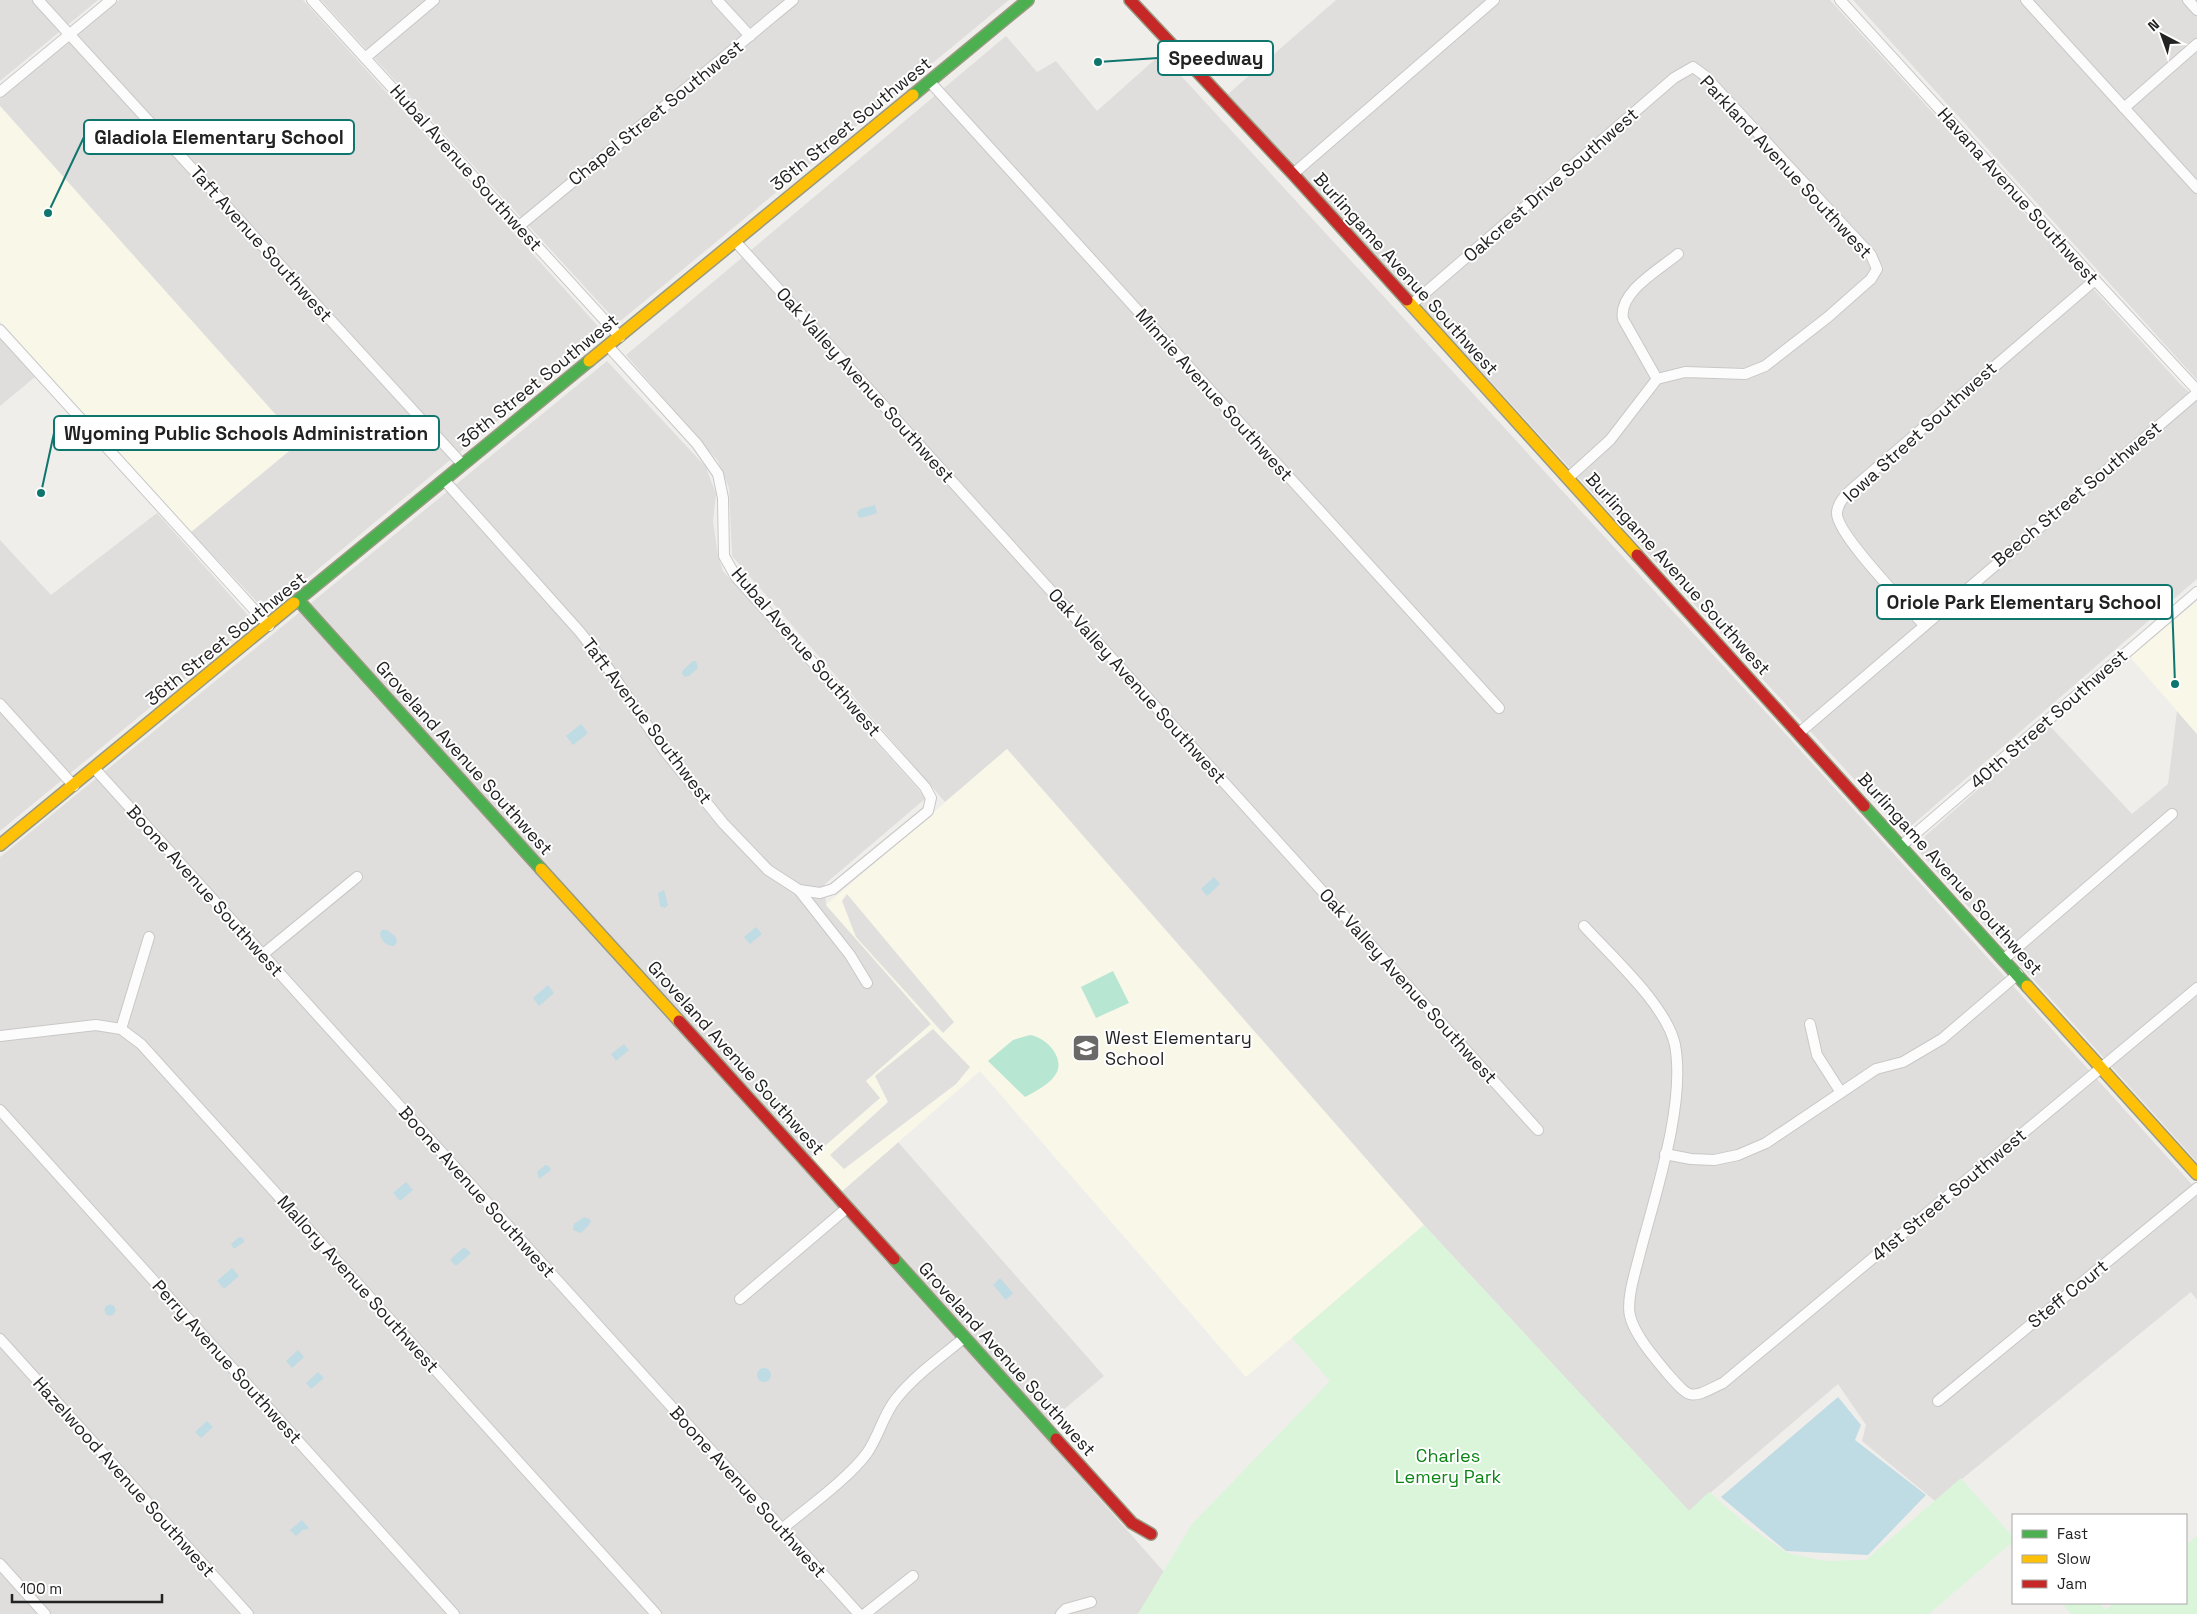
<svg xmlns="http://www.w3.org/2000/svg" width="2197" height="1614" font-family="'Space Grotesk',sans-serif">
<rect width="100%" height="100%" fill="#f0eeeb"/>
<!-- residential -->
<g fill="#dfdedc">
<path d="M0 0H98L0 81Z"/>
<path d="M119 0H303L597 325 600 334 592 343 271 608 259 604 191 532 300 442 0 106V99Z"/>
<path d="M321 0H1009L618 323Z"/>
<path d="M1336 0H1830L2181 385 2197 399V579L1911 826 1896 825 1228 94Z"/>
<path d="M1853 0H2197V380Z"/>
<path d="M1006 36 1037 72 1056 61 1097 111 1161 54 1782 730 2197 1190V1300L2191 1292 1935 1501 1862 1441 1866 1425 1838 1384 1689 1511 1424 1225 1007 749 945 802 732 556 729 488 718 461 626 355Z"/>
<path d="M0 338 35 377 0 406Z"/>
<path d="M607 361 706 467 716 494 713 521 718 556 723 571 926 798 825 884 826 905 931 1024 866 1081 881 1098 810 1159 840 1193 898 1142 1104 1376 1039 1430 1164 1572 1138 1614H0V857Z"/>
<path d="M157 513 254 622 0 831V540L51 595Z"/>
<path d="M2177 711 2197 734V1162L1921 854 1925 836 2050 726 2132 814 2168 784Z"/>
</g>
<!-- education -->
<g fill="#f8f7e8">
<path d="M0 106 300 442 191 532 0 321Z"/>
<path d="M2197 601V734L2130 657Z"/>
<path d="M1007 749 1424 1225 1246 1377 980 1071 840 1193 810 1159 880 1098 866 1081 931 1024 826 905Z"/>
</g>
<!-- park -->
<g fill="#daf5da">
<path d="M1424 1225 1689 1511 1709 1492 1747 1525 1787 1553 1825 1561 1866 1560 1961 1478 2013 1537V1548L2010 1544 1929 1614H1138L1192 1524 1330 1381 1292 1338Z"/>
<path d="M2197 1536V1614H2071L2062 1603H2099L2106 1610 2114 1603H2186V1545Z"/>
</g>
<!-- pitch -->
<g fill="#b7e6d2">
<path d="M1113 971 1129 1003 1096 1018 1081 987Z"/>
<path d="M1030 1035C1045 1037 1064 1056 1057 1072 1051 1084 1036 1091 1025 1097L988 1061 1013 1040Z"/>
</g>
<!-- parking -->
<g fill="#e0dfde">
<path d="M847 894 954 1022 943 1033 856 937 842 901Z"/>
<path d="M933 1029 970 1067 956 1084 844 1169 830 1155 888 1102 875 1076Z"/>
</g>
<!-- water -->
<g fill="#bfdbe3">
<path d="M875 505 877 513 861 518 858 516 857 513 860 509Z"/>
<path d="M693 661H696L698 668 689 676 685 677 682 674 683 670Z"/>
<path d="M581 724 588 733 573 745 566 736Z"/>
<path d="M1214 877 1220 884 1207 896 1201 889Z"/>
<path d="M664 890 668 905 665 908 660 906 658 893Z"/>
<path d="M756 927 762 934 750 944 744 937Z"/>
<path d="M382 930H387L396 937 397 942 394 946C388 947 380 940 380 933Z"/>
<path d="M548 985 554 993 539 1006 533 998Z"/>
<path d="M624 1044 629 1050 616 1061 611 1054Z"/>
<path d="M545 1165 549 1166 551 1170 539 1179 537 1172Z"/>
<path d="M406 1182 413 1190 400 1201 393 1193Z"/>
<path d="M584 1217 591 1220 589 1225 581 1233 573 1230 574 1224Z"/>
<path d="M239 1237 243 1238 244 1242 234 1249 231 1244Z"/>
<path d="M464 1247 471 1253 456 1266 450 1260Z"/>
<path d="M232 1268 239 1276 224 1289 217 1281Z"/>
<path d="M1000 1278 1013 1293 1006 1300 993 1285Z"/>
<circle cx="110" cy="1310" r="5.5"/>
<path d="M298 1350 304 1357 292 1368 286 1361Z"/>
<circle cx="764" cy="1375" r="7"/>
<path d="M318 1372 324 1378 311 1389 306 1383Z"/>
<path d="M1838 1397 1861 1425 1855 1440 1926 1495 1868 1555 1786 1551 1721 1497Z"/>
<path d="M207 1421 213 1427 201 1438 195 1432Z"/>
<path d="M302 1520 309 1528 306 1530 304 1529 296 1536 290 1530Z"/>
</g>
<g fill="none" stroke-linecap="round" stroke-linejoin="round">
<!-- street casing -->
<g stroke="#c9c8c7" stroke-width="12">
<g id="street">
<path d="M38 0 463 465"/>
<path d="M312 0 620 337"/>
<path d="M717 0 750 36"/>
<path d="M1840 0 2095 280 2197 390"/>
<path d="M2026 0 2197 188"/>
<path d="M2188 0 2197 10"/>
<path d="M365 58 434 0"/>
<path d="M930 82 1499 708"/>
<path d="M0 92 111 0"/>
<path d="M2124 108 2197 44"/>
<path d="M1293 174 1494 0"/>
<path d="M518 227 793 0"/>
<path d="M735 241 1538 1130"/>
<path d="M1411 305 1674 78 1693 67 1704 75 1871 255 1877 269 1871 279 1828 317 1765 366 1745 374 1685 372 1657 379 1610 440 1568 478"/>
<path d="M0 330 269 626"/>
<path d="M608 346 697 444 718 474 723 498 724 556 736 577 925 787 931 798 928 811 833 889 820 893 799 890"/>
<path d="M1657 379 1623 319C1618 292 1659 270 1678 254"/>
<path d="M445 481 580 632 608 668 664 750 723 823 768 870 799 890 850 955 867 983"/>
<path d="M1924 625C1908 607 1834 532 1837 512 1839 497 1855 487 1866 477L2095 280"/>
<path d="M0 704 74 786"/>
<path d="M1799 733 2197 393"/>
<path d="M95 769 859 1614"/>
<path d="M1901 846 2197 592"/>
<path d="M1584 926C1611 956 1667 1006 1675 1045 1686 1104 1655 1195 1640 1253 1636 1270 1626 1299 1630 1316 1635 1336 1655 1358 1667 1373 1692 1401 1690 1399 1723 1383L2197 988"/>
<path d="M262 955 357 877"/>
<path d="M2004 959 2172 814"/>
<path d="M1810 1024 1817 1055 1840 1091"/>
<path d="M121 1029 149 937"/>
<path d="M0 1036 96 1025 121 1029 141 1044 656 1614"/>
<path d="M0 1110 454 1614"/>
<path d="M1665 1154 1691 1159 1714 1160 1738 1155 1766 1143 1876 1069 1903 1062 1942 1039 2018 974"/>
<path d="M740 1299 847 1208"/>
<path d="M0 1339 248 1614"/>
<path d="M1938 1401 2197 1188"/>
<path d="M782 1529C807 1508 849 1478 867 1453 879 1436 883 1415 896 1399 915 1375 941 1357 964 1338"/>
<path d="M0 1564 45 1614"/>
<path d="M865 1614 913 1576"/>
<path d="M1061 1614 1066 1609 1091 1602"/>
</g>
</g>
<!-- fast casing -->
<g stroke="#999a82" stroke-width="14">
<g id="fast">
<path d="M913 95 1028 0"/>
<path d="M299 601 541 869"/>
<path d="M294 603 589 361"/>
<path d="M1864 806 2027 986"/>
<path d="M894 1259 1056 1439"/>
</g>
</g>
<!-- slow casing -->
<g stroke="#999a82" stroke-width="14">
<g id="slow">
<path d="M1407 300 1637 555"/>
<path d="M589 361 913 95"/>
<path d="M0 845 294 603"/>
<path d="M541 869 679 1021"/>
<path d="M2027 986 2197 1174"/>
</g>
</g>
<!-- jam casing -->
<g stroke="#999a82" stroke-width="14">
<g id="jam">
<path d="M1130 0 1293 174 1407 300"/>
<path d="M1637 555 1864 806"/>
<path d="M679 1021 894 1259"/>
<path d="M1056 1439 1132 1523 1151 1534"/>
</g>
</g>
<!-- street -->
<use href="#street" stroke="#fdfcfc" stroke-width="10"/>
<!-- fast -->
<use href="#fast" stroke="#4caf50" stroke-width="11"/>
<!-- slow -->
<use href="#slow" stroke="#ffc107" stroke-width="11"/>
<!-- jam -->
<use href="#jam" stroke="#c62828" stroke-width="11"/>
</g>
<!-- icons -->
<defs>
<g id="school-square" transform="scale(1.4375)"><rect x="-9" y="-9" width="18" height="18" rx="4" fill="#6a6968" stroke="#fff"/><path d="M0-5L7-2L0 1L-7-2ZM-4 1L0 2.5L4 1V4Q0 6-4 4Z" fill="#fff"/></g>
</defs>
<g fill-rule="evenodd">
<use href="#school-square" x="1086" y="1048"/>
</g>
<g text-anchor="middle" stroke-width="4" stroke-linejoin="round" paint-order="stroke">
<!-- street labels -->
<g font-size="18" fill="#222" stroke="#fff">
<text transform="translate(656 113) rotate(-39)" y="6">Chapel Street Southwest</text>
<text transform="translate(851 124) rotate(-39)" y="6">36th Street Southwest</text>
<text transform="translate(1786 167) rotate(47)" y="6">Parkland Avenue Southwest</text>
<text transform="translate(466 168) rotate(48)" y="6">Hubal Avenue Southwest</text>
<text transform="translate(1551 185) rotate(-41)" y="6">Oakcrest Drive Southwest</text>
<text transform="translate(2018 196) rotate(48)" y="6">Havana Avenue Southwest</text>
<text transform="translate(261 244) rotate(48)" y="6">Taft Avenue Southwest</text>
<text transform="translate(1406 274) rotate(48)" y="6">Burlingame Avenue Southwest</text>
<text transform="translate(538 381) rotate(-39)" y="6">36th Street Southwest</text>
<text transform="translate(865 385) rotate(48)" y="6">Oak Valley Avenue Southwest</text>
<text transform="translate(1214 395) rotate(48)" y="6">Minnie Avenue Southwest</text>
<text transform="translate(1920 432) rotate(-42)" y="6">Iowa Street Southwest</text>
<text transform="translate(2077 494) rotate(-40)" y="6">Beech Street Southwest</text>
<text transform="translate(1678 574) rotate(48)" y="6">Burlingame Avenue Southwest</text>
<text transform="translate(226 639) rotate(-39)" y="6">36th Street Southwest</text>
<text transform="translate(806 652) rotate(49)" y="6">Hubal Avenue Southwest</text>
<text transform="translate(1137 686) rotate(48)" y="6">Oak Valley Avenue Southwest</text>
<text transform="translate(2049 719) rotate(-41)" y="6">40th Street Southwest</text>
<text transform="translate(647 721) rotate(53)" y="6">Taft Avenue Southwest</text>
<text transform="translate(464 758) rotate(48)" y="6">Groveland Avenue Southwest</text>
<text transform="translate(1950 874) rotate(48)" y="6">Burlingame Avenue Southwest</text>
<text transform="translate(205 891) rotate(48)" y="6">Boone Avenue Southwest</text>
<text transform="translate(1408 986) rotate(48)" y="6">Oak Valley Avenue Southwest</text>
<text transform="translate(736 1058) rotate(48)" y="6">Groveland Avenue Southwest</text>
<text transform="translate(477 1192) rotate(48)" y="6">Boone Avenue Southwest</text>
<text transform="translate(1949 1195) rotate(-40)" y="6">41st Street Southwest</text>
<text transform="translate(358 1284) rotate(48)" y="6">Mallory Avenue Southwest</text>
<text transform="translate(2068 1294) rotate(-39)" y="6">Steff Court</text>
<text transform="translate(1007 1359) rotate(48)" y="6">Groveland Avenue Southwest</text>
<text transform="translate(227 1362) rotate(48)" y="6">Perry Avenue Southwest</text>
<text transform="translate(124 1477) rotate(48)" y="6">Hazelwood Avenue Southwest</text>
<text transform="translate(748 1492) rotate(48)" y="6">Boone Avenue Southwest</text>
</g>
<!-- poi labels -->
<g font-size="18" fill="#222" stroke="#fff" text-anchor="start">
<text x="1105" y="1044">West Elementary<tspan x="1105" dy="21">School</tspan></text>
</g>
<!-- park labels -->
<g font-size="18" fill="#0c8416" stroke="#fff">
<text x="1448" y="1462">Charles<tspan x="1448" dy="21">Lemery Park</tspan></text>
</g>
</g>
<!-- callouts -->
<path fill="none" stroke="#0f766e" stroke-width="2" d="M1098 62L1158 58M48 213L84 137M41 493L54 433M2175 684L2172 602"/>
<g fill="#0f766e" stroke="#fff" stroke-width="2">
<circle cx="1098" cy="62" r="5"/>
<circle cx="48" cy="213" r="5"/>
<circle cx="41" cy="493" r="5"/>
<circle cx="2175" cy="684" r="5"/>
</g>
<g fill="#fff" stroke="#0f766e" stroke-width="2">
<rect x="1158" y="41" width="115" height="34" rx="5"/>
<rect x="84" y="120" width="270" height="34" rx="5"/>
<rect x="54" y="416" width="385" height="34" rx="5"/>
<rect x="1877" y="585" width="295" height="34" rx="5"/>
</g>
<g font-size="19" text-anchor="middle" font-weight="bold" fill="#222">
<text x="1216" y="65">Speedway</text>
<text x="219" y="144">Gladiola Elementary School</text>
<text x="246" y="440">Wyoming Public Schools Administration</text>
<text x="2024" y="609">Oriole Park Elementary School</text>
</g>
<!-- legend -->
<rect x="2012" y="1514" width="175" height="90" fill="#ffffff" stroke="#a7a7a7"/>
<rect x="2022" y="1530" width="25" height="8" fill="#4caf50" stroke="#a7a7a7"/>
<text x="2057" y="1539" font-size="15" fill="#222222">Fast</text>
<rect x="2022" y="1555" width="25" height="8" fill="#ffc107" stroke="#a7a7a7"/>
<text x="2057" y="1564" font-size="15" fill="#222222">Slow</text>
<rect x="2022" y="1580" width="25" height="8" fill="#c62828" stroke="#a7a7a7"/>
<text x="2057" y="1589" font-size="15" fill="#222222">Jam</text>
<!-- north arrow -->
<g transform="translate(2162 35) rotate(319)" stroke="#ffffff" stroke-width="4" paint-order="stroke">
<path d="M0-4L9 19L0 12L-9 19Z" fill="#222222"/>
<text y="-8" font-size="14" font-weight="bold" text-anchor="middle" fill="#222222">N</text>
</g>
<!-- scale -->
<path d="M12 1594v8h150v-8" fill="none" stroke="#222222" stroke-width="2.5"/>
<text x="20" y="1594" font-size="15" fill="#222222" stroke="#ffffff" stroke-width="4" paint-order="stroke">100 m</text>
</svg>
